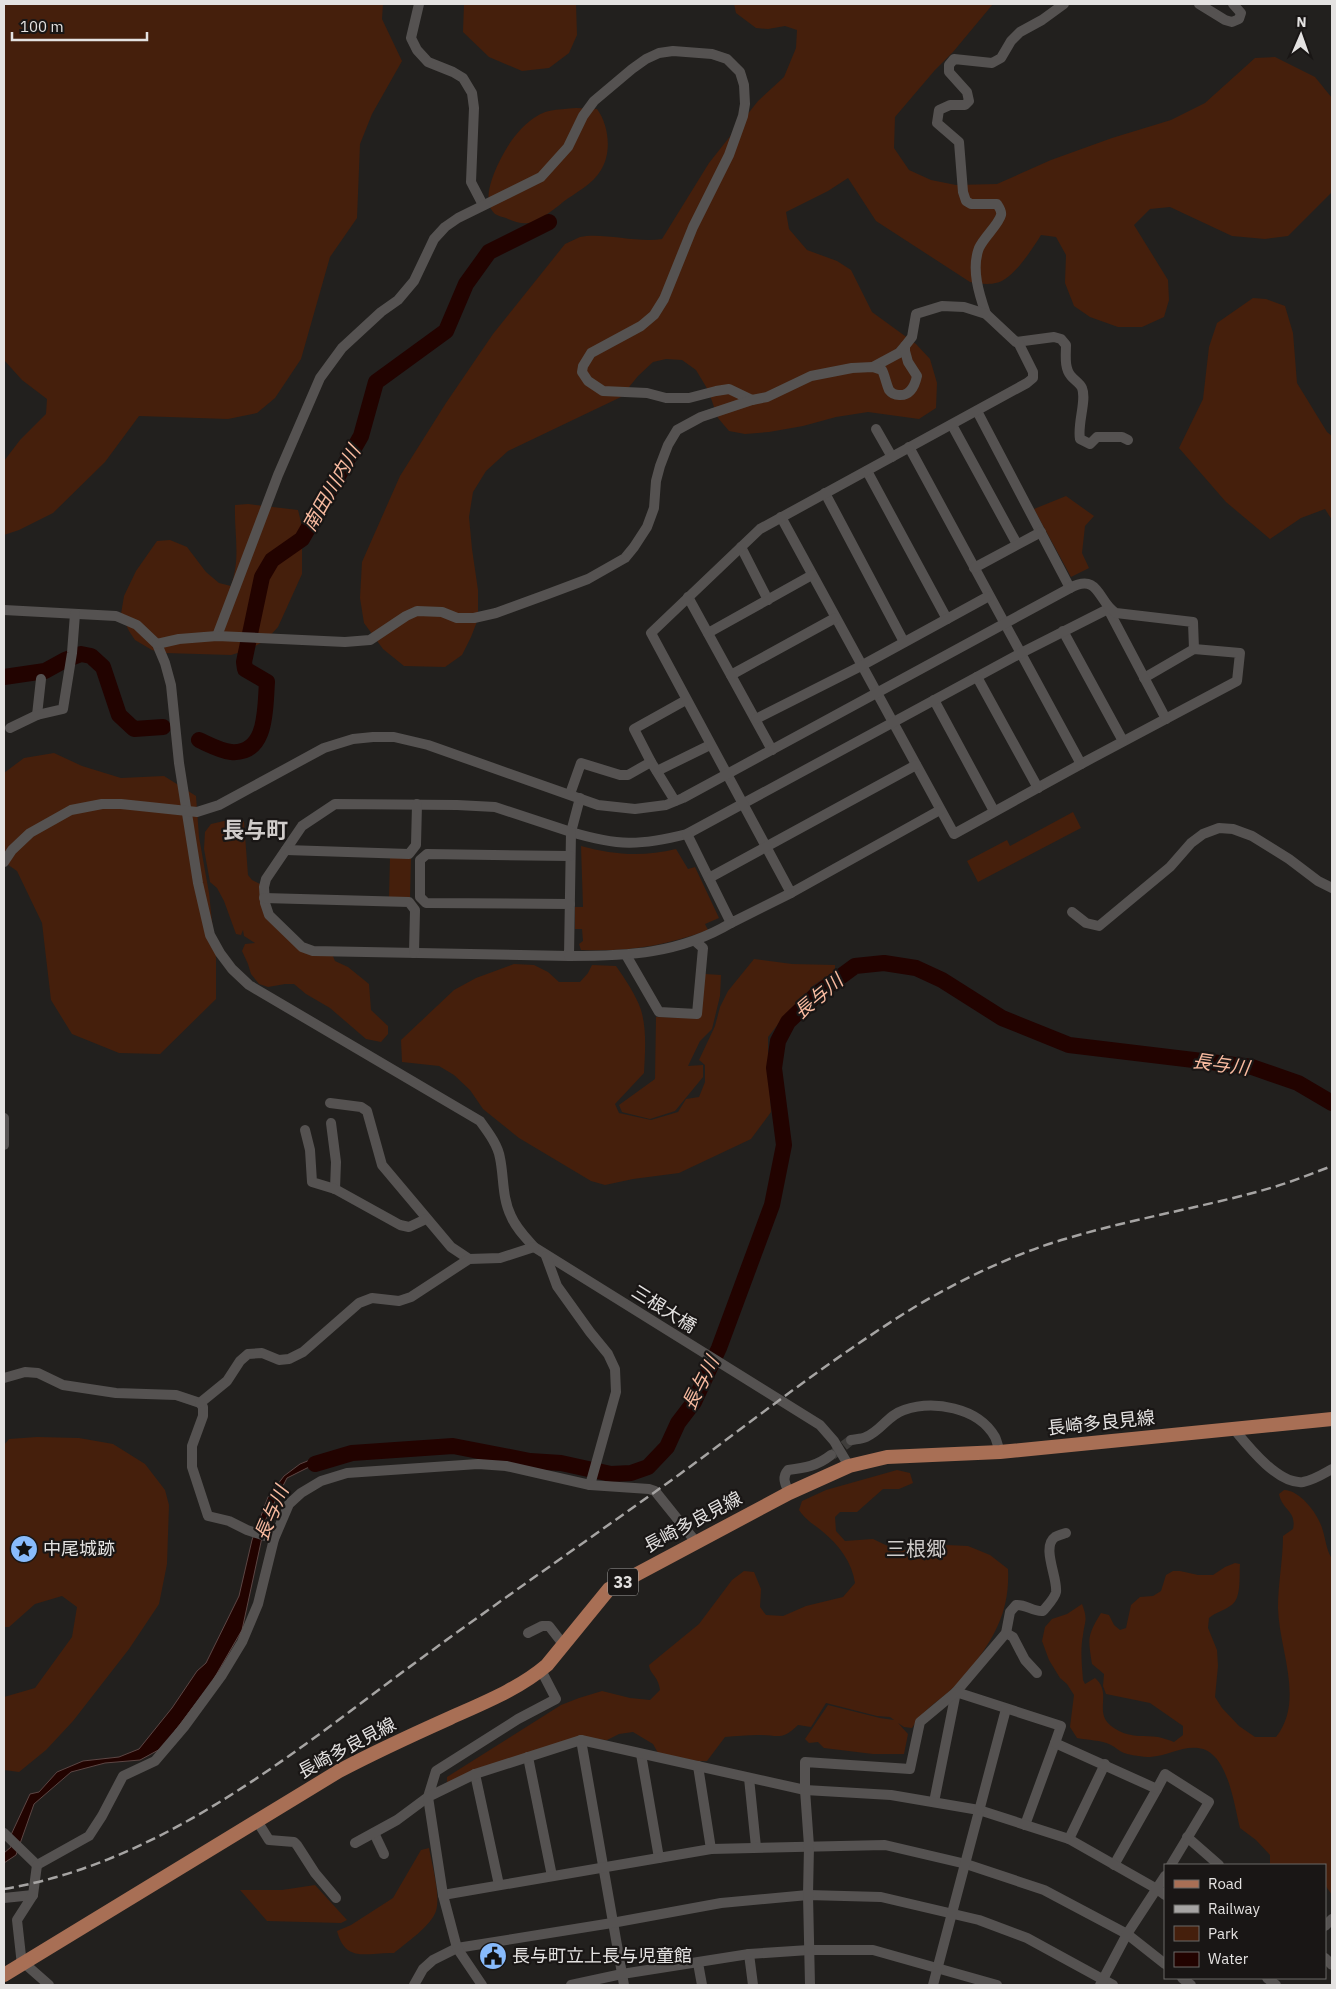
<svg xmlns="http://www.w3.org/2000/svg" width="1336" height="1989" font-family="'IBM Plex Sans','Noto Sans JP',sans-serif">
<rect width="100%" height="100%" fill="#22201e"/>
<!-- green -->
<g fill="#451f0c">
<path d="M4 4H383L382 19 402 61 372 114 360 144 357 218 330 257 301 359 275 398 257 413 228 419 139 416 105 462 53 513 19 530 4 535V461L20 440 46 414 47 399 22 380 4 360Z"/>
<path d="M464 4H576L577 35 569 53 549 68 522 71 489 57 463 32Z"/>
<path d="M734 4H993L953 52 935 70 895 117 894 148 909 170 931 180 956 185 997 184 1051 160 1112 138 1171 120 1205 103 1255 58 1275 57 1315 77 1332 98V192L1288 236 1265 239 1232 236 1170 207 1150 209 1134 225 1168 280 1169 300 1164 317 1142 327H1118L1090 317 1074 306 1065 283 1066 255 1056 237 1041 235C1033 248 1018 271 1005 279 996 286 981 284 970 282L876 221 848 178 828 191 786 212 789 229 807 250 837 261 851 270 872 312 916 344 930 359 937 383 936 408 919 419 868 412 836 417 803 426 769 432 745 434 729 431 718 418 708 390 696 370 682 360 666 359 653 362 638 376 621 397 508 451 486 471 473 492 469 517 472 549 478 590V619L471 637 462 655 445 667 404 666 383 649 364 623 360 598 362 562 400 476 446 403 493 334 565 244C570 242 575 239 580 237 602 232 636 243 662 239L709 163 758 101 784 77 796 48 797 30 785 26 768 29 756 28 736 13Z"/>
<path d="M576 108 597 109C609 125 612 153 601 170 593 184 575 193 563 202 556 208 537 223 528 223 521 224 512 221 506 218 503 217 498 216 495 214 479 200 497 165 505 151 514 135 531 115 549 111 558 109 567 109 576 108Z"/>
<path d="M1253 298 1266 299 1285 306 1293 333 1297 383 1327 432 1332 436V520L1325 509 1301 518 1270 539 1226 502 1179 448 1203 399 1209 347 1217 323Z"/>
<path d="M1066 496 1094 516 1085 526 1082 553 1089 568 1071 577 1034 509Z"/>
<path d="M248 504 298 510 302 526V574L278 627 266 640 248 650 231 655 165 653 152 650 135 640 129 631 121 614 124 596 136 571 157 541 170 540 187 547 206 572 219 583 231 586C241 558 234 534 235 505Z"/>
<path d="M54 753 82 766 121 778 164 776 196 796 199 837 209 893 216 958V999L160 1054 119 1053 72 1034 51 1000 42 923 17 871 4 862V773L24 758Z"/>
<path d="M1073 812 1081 828 978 882 967 861 1007 840 1010 846Z"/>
<path d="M237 818 242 819 244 822 248 875 252 880 260 884 261 903 298 947 332 954 335 961 348 967 369 984 371 1010 388 1026V1034L381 1042 366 1039 330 1008 306 994 294 984H285L268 987 259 984 251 974 248 964 242 951 245 944 255 943 244 936 243 930 241 935 236 934 224 901 217 888 210 882 204 849 205 832 211 824Z"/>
<path d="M581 846C614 855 643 857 676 849L688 869 695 867 719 918 705 924 708 930C665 946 628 952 581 950L579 944 583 941 582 929H575V907H583Z"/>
<path d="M390 857 411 858 410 899 389 898Z"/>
<path d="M754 959 792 964 835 965V971L814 985 786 1014 768 1037V1067L771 1112 751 1139 679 1173 633 1179 605 1185 591 1181 519 1138 483 1109 470 1090 454 1075 439 1066 402 1062 401 1040 454 990 476 978 514 964 534 965 548 972 559 982H580L588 973 592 965 616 966C625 979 636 995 641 1010 647 1030 645 1053 644 1073L615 1104 619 1113 651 1120 678 1112 686 1099 699 1097 705 1082V1065L699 1060 715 1026 720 1007 728 991Z"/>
<path d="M705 974 721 975 720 996 712 1029 700 1041 688 1066 703 1065V1077L675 1111 650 1119 622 1112 619 1105 655 1079 656 1017 700 1018Z"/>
<path d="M37 1437 79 1438 113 1444 145 1464 165 1490 169 1505 167 1564 159 1604 129 1649 73 1721 46 1750 19 1772 4 1770V1697L35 1688 72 1637 77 1607 62 1596 35 1604 9 1627H4V1445L9 1439Z"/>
<path d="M897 1470 910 1473 913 1483 899 1489H883L857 1512H840L835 1517 836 1531 845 1541 873 1539 894 1549 914 1551 926 1544 968 1546 990 1555 1008 1569C1010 1610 995 1637 971 1668 965 1674 960 1682 953 1688 938 1702 922 1710 912 1728L904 1727 898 1723 908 1734 904 1754H873L824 1748 818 1742 809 1743 805 1739 828 1705 880 1718 894 1720 890 1717 877 1716 826 1703 811 1727 798 1725C782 1741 778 1735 758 1735 747 1735 736 1736 725 1737L707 1761H697L658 1753 653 1744 633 1732 619 1734 607 1740 595 1739 447 1785V1777L561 1705 579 1698 602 1691 630 1698 650 1700 660 1690C658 1675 650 1675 649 1665L699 1624 732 1580 744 1571 754 1572 761 1589 760 1607 766 1615 783 1616 806 1606 843 1597 855 1583C852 1562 839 1545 822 1531 813 1524 806 1520 799 1510L802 1501 826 1490Z"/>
<path d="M1284 1490C1300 1490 1318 1514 1322 1528 1326 1540 1326 1549 1332 1559V1895L1325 1885V1865H1270V1855L1256 1840 1240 1828C1234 1805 1228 1751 1198 1748 1182 1746 1167 1756 1150 1757 1143 1757 1130 1755 1124 1753 1119 1751 1115 1747 1111 1745 1101 1740 1087 1740 1077 1738L1070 1727 1074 1695 1067 1684 1060 1678 1049 1660 1042 1641 1045 1627 1052 1619 1067 1614 1082 1604C1088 1620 1085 1620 1083 1635 1080 1650 1082 1666 1083 1680L1085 1684 1095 1678C1115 1695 1088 1716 1119 1731 1133 1738 1144 1735 1158 1737 1163 1738 1169 1740 1174 1742L1183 1735V1726L1150 1703 1106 1694 1103 1686 1104 1674 1092 1664C1088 1638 1087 1636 1101 1613L1109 1615 1114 1625 1120 1630 1126 1628 1131 1605 1140 1597 1153 1596 1161 1591 1166 1575 1173 1571H1180L1198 1575H1213L1225 1567 1235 1563 1240 1564C1239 1577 1242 1600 1230 1606 1223 1611 1216 1612 1209 1618L1208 1628 1217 1650 1218 1666 1215 1697 1222 1708 1239 1726 1255 1737H1276C1305 1701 1279 1650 1278 1608 1278 1583 1283 1560 1283 1536L1293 1529C1297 1511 1282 1510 1279 1494Z"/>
<path d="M429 1848C432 1864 441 1897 436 1911 431 1926 406 1943 394 1953 367 1952 346 1964 337 1931L351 1925 393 1898 421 1850Z"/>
<path d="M315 1885 347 1920 341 1923 267 1921 240 1890H282Z"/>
</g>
<!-- water -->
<path fill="#220300" stroke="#5c4644" d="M340 1457 307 1468 287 1478 266 1519 242 1630 212 1682 162 1748 140 1760 105 1763 71 1772 34 1804 16 1855 4 1863V1853L11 1847 10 1837 30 1794 39 1792 57 1772 83 1761 119 1757 139 1749 172 1708 197 1671 206 1663 239 1596 252 1540 268 1497 284 1476 300 1464 315 1458Z"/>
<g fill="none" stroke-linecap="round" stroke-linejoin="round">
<!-- river -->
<g stroke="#220300" stroke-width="16">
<path d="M4 677 45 671 65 660 81 654 91 656 103 667 119 715 134 729 163 727"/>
<path d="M199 740C208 744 221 751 231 752 268 755 265 707 267 682L245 669 244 662 262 577 272 560 302 539 361 436 376 382 446 331 466 284 489 252 549 222"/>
<path d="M315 1464 352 1453 453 1446 530 1461 561 1463 611 1474 631 1473 648 1467 667 1447 678 1423 694 1402 719 1348 772 1205 784 1145 774 1068 778 1041 788 1022 817 994 855 966 884 963 916 968 942 980 1002 1018 1069 1045 1252 1067 1298 1083 1332 1103"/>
</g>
<!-- minor-tunnel -->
<path stroke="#3f3d3b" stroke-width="10" stroke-dasharray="10 5" stroke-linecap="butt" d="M832 1455 851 1440"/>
<!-- minor -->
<g stroke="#555251" stroke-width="10">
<path d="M419 4 411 38 417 50 428 62 453 72 463 78 472 93 474 108 471 182 483 205"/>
<path d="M1199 4 1225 20 1232 22 1239 19 1241 13 1233 4"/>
<path d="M986 314C979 294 971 269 979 248 984 237 999 224 1001 215 1002 211 999 207 997 204H971L966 201 963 192 959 142 937 123 939 110 950 105H965L969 101 967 92 949 72V65L954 59 992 63 1001 58 1011 41 1020 32 1042 20 1064 4"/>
<path d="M873 367 899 353 905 346"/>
<path d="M977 411 1070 588"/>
<path d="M952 425 1017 544"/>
<path d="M876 429 892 457"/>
<path d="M909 447 1081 764"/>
<path d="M867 471 947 619"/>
<path d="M825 493 904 642"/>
<path d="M781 517 954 834 1081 764 1237 681 1240 653 1194 649 1144 678"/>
<path d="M741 547 768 600"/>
<path d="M974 568 1041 532"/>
<path d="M688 597 772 750"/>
<path d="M4 610 116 616 137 625 157 644 165 663 171 685 179 763 198 883 210 935 220 953 232 969 249 985 480 1121C488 1132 498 1145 500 1158 504 1177 502 1198 511 1216 516 1228 525 1237 534 1247L820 1425 834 1441 849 1466"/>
<path d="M1063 631 1123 741"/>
<path d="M708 633 812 575"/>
<path d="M217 636 278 475 320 378 342 348 381 312 398 300 414 281 434 239 445 227 458 218 541 177 568 147 583 116 594 101 632 69 646 59 659 53 673 51 712 54 727 59 740 72 744 85 745 104 743 116 729 155 693 227 664 299 654 315 641 326 591 353 583 366 582 372 588 381 603 391 647 393 666 398H689L716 391 729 389 752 400"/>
<path d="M157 644 179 639 217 636 345 642 370 640 406 616 417 611 442 612 457 618H474L496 613 548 594 588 579 625 558 634 547 647 527 654 508 656 481 660 466 668 445 677 430 701 417 752 400 767 397 811 376 852 368 873 367 882 370C885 376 886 383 889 390 892 394 895 395 899 395 911 396 915 385 917 376L908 362 905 351V346L912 337 916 314 942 306 964 307 986 314 1016 342 1054 337 1061 339 1066 345C1066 355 1064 368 1071 376 1074 380 1080 383 1082 388 1087 400 1077 424 1080 439L1090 444 1097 437H1122L1128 440"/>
<path d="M731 675 835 618"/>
<path d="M977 677 1038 788"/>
<path d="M934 700 994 811"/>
<path d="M37 715 41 679"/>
<path d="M756 719 861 666 989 596"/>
<path d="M10 728 37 715 63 709 72 653 75 614"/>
<path d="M657 771 710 745"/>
<path d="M570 794 581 763 620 775H628L651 762"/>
<path d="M580 798 571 832C618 846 639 846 687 834L1021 653 1108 609 1166 719"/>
<path d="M675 801 651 762 634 729 686 700"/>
<path d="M335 804 457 805 495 807 571 832 569 956 313 951 302 947 269 915 265 903 264 887 266 879 302 826Z"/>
<path d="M940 810 791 893 651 633 760 529 1027 383 1033 378V372L1018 342"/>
<path d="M687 834 731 923 791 893"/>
<path d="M286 850 409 854 416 845 417 804"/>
<path d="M4 862 12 850 30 833 71 810 102 804H121L197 812 219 805 324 748 353 739 373 737H394L428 745 598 805 635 809 666 805 683 798 1070 588C1100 572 1098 603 1116 613L1193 622 1194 649"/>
<path d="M709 878 916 765"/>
<path d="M264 898 409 902 415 910 414 953"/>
<path d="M570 904 426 903 420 897V860L427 854 570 856"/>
<path d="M1072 912 1086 923 1099 926 1170 867 1191 843 1203 834 1219 828 1233 829 1252 836 1289 859 1318 881 1332 888"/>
<path d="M626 955 659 1012 697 1014 703 948 695 941"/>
<path d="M569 956C628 956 679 954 731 923"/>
<path d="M330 1103 361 1107 367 1111 382 1165 451 1247 469 1259"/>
<path d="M4 1118V1145"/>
<path d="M331 1123 336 1162 335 1189"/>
<path d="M305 1130 310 1150 312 1182 335 1189 400 1225 409 1227 426 1219"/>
<path d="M546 1256 557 1286 590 1332 608 1354 615 1369 616 1392 590 1485"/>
<path d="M4 1378 25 1372 38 1373 63 1385 116 1393 176 1395 200 1403 203 1407V1416L192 1446V1467L208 1516 229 1521 247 1530 274 1539"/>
<path d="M200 1403 227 1381 240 1361 248 1354 262 1353 279 1360 289 1359 303 1352 359 1303 372 1298 399 1301 411 1297 469 1259 500 1258 534 1247"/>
<path d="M1233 1428C1247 1445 1278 1485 1303 1482 1314 1480 1323 1474 1332 1469"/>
<path d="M851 1440C856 1439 862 1439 866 1437 881 1431 888 1415 904 1410 933 1400 978 1407 995 1437 997 1441 998 1447 1000 1452"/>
<path d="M789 1493C786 1485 781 1478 788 1470 805 1468 817 1466 831 1455"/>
<path d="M528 1633 542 1626H549L563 1644"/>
<path d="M1006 1633 1013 1637 1025 1660 1037 1673"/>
<path d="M581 1740 624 1985"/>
<path d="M641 1754 659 1858"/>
<path d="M528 1757 552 1876"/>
<path d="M698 1766 711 1849"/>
<path d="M475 1774 499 1885"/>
<path d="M749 1778 756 1847"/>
<path d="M934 1802 956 1692 1006 1633 1010 1612 1016 1605C1026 1604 1033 1612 1043 1611 1047 1606 1055 1598 1056 1592 1058 1578 1041 1547 1055 1537 1058 1535 1063 1534 1066 1533"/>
<path d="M257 1821 269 1840 294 1842 297 1845 315 1873 336 1898"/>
<path d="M1025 1825 1055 1743"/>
<path d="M4 1833 37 1865"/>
<path d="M374 1833 384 1854"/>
<path d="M1187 1837 1219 1865"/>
<path d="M1069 1839 1105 1764"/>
<path d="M355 1843 397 1820 428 1797 436 1771 518 1719 556 1699 541 1670"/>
<path d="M37 1865 89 1836 102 1816 123 1776 155 1761 184 1727 222 1675 242 1642 258 1604 274 1539 289 1504 301 1493 321 1481 347 1473 478 1464 506 1466 590 1485 649 1489 655 1491 696 1542"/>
<path d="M1114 1865 1157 1789"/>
<path d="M443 1895 711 1849 885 1845 966 1864 1044 1890 1127 1934 1165 1964"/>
<path d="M4 1898 33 1895"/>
<path d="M1325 1926 1332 1919"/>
<path d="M749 1954 753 1985"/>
<path d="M1325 1958 1332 1965"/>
<path d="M24 1963 49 1985"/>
<path d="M698 1963 702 1985"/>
<path d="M22 1965 17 1920 33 1895 37 1865"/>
<path d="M1182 1978 1191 1985"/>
<path d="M1267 1978 1276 1985"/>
<path d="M414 1985 423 1969 433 1960 457 1948 612 1923 721 1903 808 1895 881 1897 979 1920 1027 1938 1113 1985"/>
<path d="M482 1985 457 1948 443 1895 428 1797 475 1774 581 1740 805 1790 891 1795 979 1810 1069 1839 1157 1889 1165 1895"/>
<path d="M571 1985 622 1974 749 1954 809 1950H873L997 1985"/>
<path d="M810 1985 808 1895 809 1846 805 1790V1762L910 1769 920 1722 956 1692 1061 1726 1055 1743 1157 1789 1165 1774 1209 1802 1171 1865"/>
<path d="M933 1985 1006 1709"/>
<path d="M1100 1985 1127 1934 1165 1876"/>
</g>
<!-- major -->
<path stroke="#a86f55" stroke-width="14" d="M4 1975 339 1771C375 1752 412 1735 450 1718 483 1703 519 1689 547 1665L609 1589 789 1493 849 1466 887 1457 1000 1452 1332 1419"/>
<!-- rail -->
<path stroke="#a6a4a3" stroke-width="2.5" stroke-dasharray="10 5" stroke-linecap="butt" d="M4 1889C165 1862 295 1751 423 1657 508 1595 595 1535 680 1474 755 1419 827 1362 905 1313 951 1284 1013 1254 1065 1239 1134 1218 1206 1207 1274 1187 1294 1181 1313 1173 1332 1166"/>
</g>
<!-- icons -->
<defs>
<g id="sight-disc" transform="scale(1.4375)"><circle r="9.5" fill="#88bbfc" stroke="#191615"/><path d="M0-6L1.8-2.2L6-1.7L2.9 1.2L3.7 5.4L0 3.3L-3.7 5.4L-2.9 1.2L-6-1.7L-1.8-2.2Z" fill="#111"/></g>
<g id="civic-disc" transform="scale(1.4375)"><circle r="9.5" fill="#88bbfc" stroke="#191615"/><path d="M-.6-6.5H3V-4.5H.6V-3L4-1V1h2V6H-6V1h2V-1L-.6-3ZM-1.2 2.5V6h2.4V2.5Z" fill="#111"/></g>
</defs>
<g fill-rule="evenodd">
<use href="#sight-disc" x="24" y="1549"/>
<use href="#civic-disc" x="493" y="1956"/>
</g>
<g text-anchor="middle" stroke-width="4.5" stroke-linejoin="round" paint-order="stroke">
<!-- shield labels -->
<rect fill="#191615" stroke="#a7a5a4" stroke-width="1" x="608" y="1568.5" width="30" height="27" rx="4"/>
<g font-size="16" font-weight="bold" fill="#e4e2e1">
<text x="623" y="1588">33</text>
</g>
<!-- street labels -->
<g font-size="18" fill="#e4e2e1" stroke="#191615">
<text transform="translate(664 1309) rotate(32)" y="6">三根大橋</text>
<text transform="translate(1101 1423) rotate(-6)" y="6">長崎多良見線</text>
<text transform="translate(693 1522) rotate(-28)" y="6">長崎多良見線</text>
<text transform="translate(347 1748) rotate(-28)" y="6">長崎多良見線</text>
</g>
<!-- poi labels -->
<g font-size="18" fill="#e4e2e1" stroke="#191615" text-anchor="start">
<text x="43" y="1555">中尾城跡</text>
<text x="512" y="1962">長与町立上長与児童館</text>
</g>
<!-- water labels -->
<g font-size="19" font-style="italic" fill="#f9bba0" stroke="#191615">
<text transform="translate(331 488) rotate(-60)" y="7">南田川内川</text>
<text transform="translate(818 996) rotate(-40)" y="7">長与川</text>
<text transform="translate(1221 1064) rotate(8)" y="7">長与川</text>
<text transform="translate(700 1383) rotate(-63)" y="7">長与川</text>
<text transform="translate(271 1513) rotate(-67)" y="7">長与川</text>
</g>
<!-- quarter labels -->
<g font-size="20" fill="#d0ccca" stroke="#191615">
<text x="916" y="1556">三根郷</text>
</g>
<!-- district labels -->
<g font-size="22" font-weight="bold" fill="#d0ccca" stroke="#191615">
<text x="255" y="838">長与町</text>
</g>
</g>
<!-- border -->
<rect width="1336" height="1989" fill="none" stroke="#e4e2e1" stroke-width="10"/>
<!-- legend -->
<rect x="1164" y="1864" width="162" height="115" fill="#191615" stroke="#6a6867"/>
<rect x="1174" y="1880" width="25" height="8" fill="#a86f55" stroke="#6a6867"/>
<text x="1208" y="1889" font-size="15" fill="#e4e2e1">Road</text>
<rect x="1174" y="1905" width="25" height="8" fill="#a6a4a3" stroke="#6a6867"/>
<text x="1208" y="1914" font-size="15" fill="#e4e2e1">Railway</text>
<rect x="1174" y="1926" width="25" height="15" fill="#451f0c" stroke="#6a6867"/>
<text x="1208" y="1939" font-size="15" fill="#e4e2e1">Park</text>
<rect x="1174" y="1952" width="25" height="15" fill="#220300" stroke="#6a6867"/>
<text x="1208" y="1964" font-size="15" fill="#e4e2e1">Water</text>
<!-- north arrow -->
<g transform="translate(1301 35) rotate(2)" stroke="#191615" stroke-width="4" paint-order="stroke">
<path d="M0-4L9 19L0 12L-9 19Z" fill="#e4e2e1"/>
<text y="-8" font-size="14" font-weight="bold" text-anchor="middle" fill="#e4e2e1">N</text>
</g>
<!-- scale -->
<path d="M12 32v8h135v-8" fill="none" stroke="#e4e2e1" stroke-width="2.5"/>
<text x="20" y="32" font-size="15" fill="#e4e2e1" stroke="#191615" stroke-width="4" paint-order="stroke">100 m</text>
</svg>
